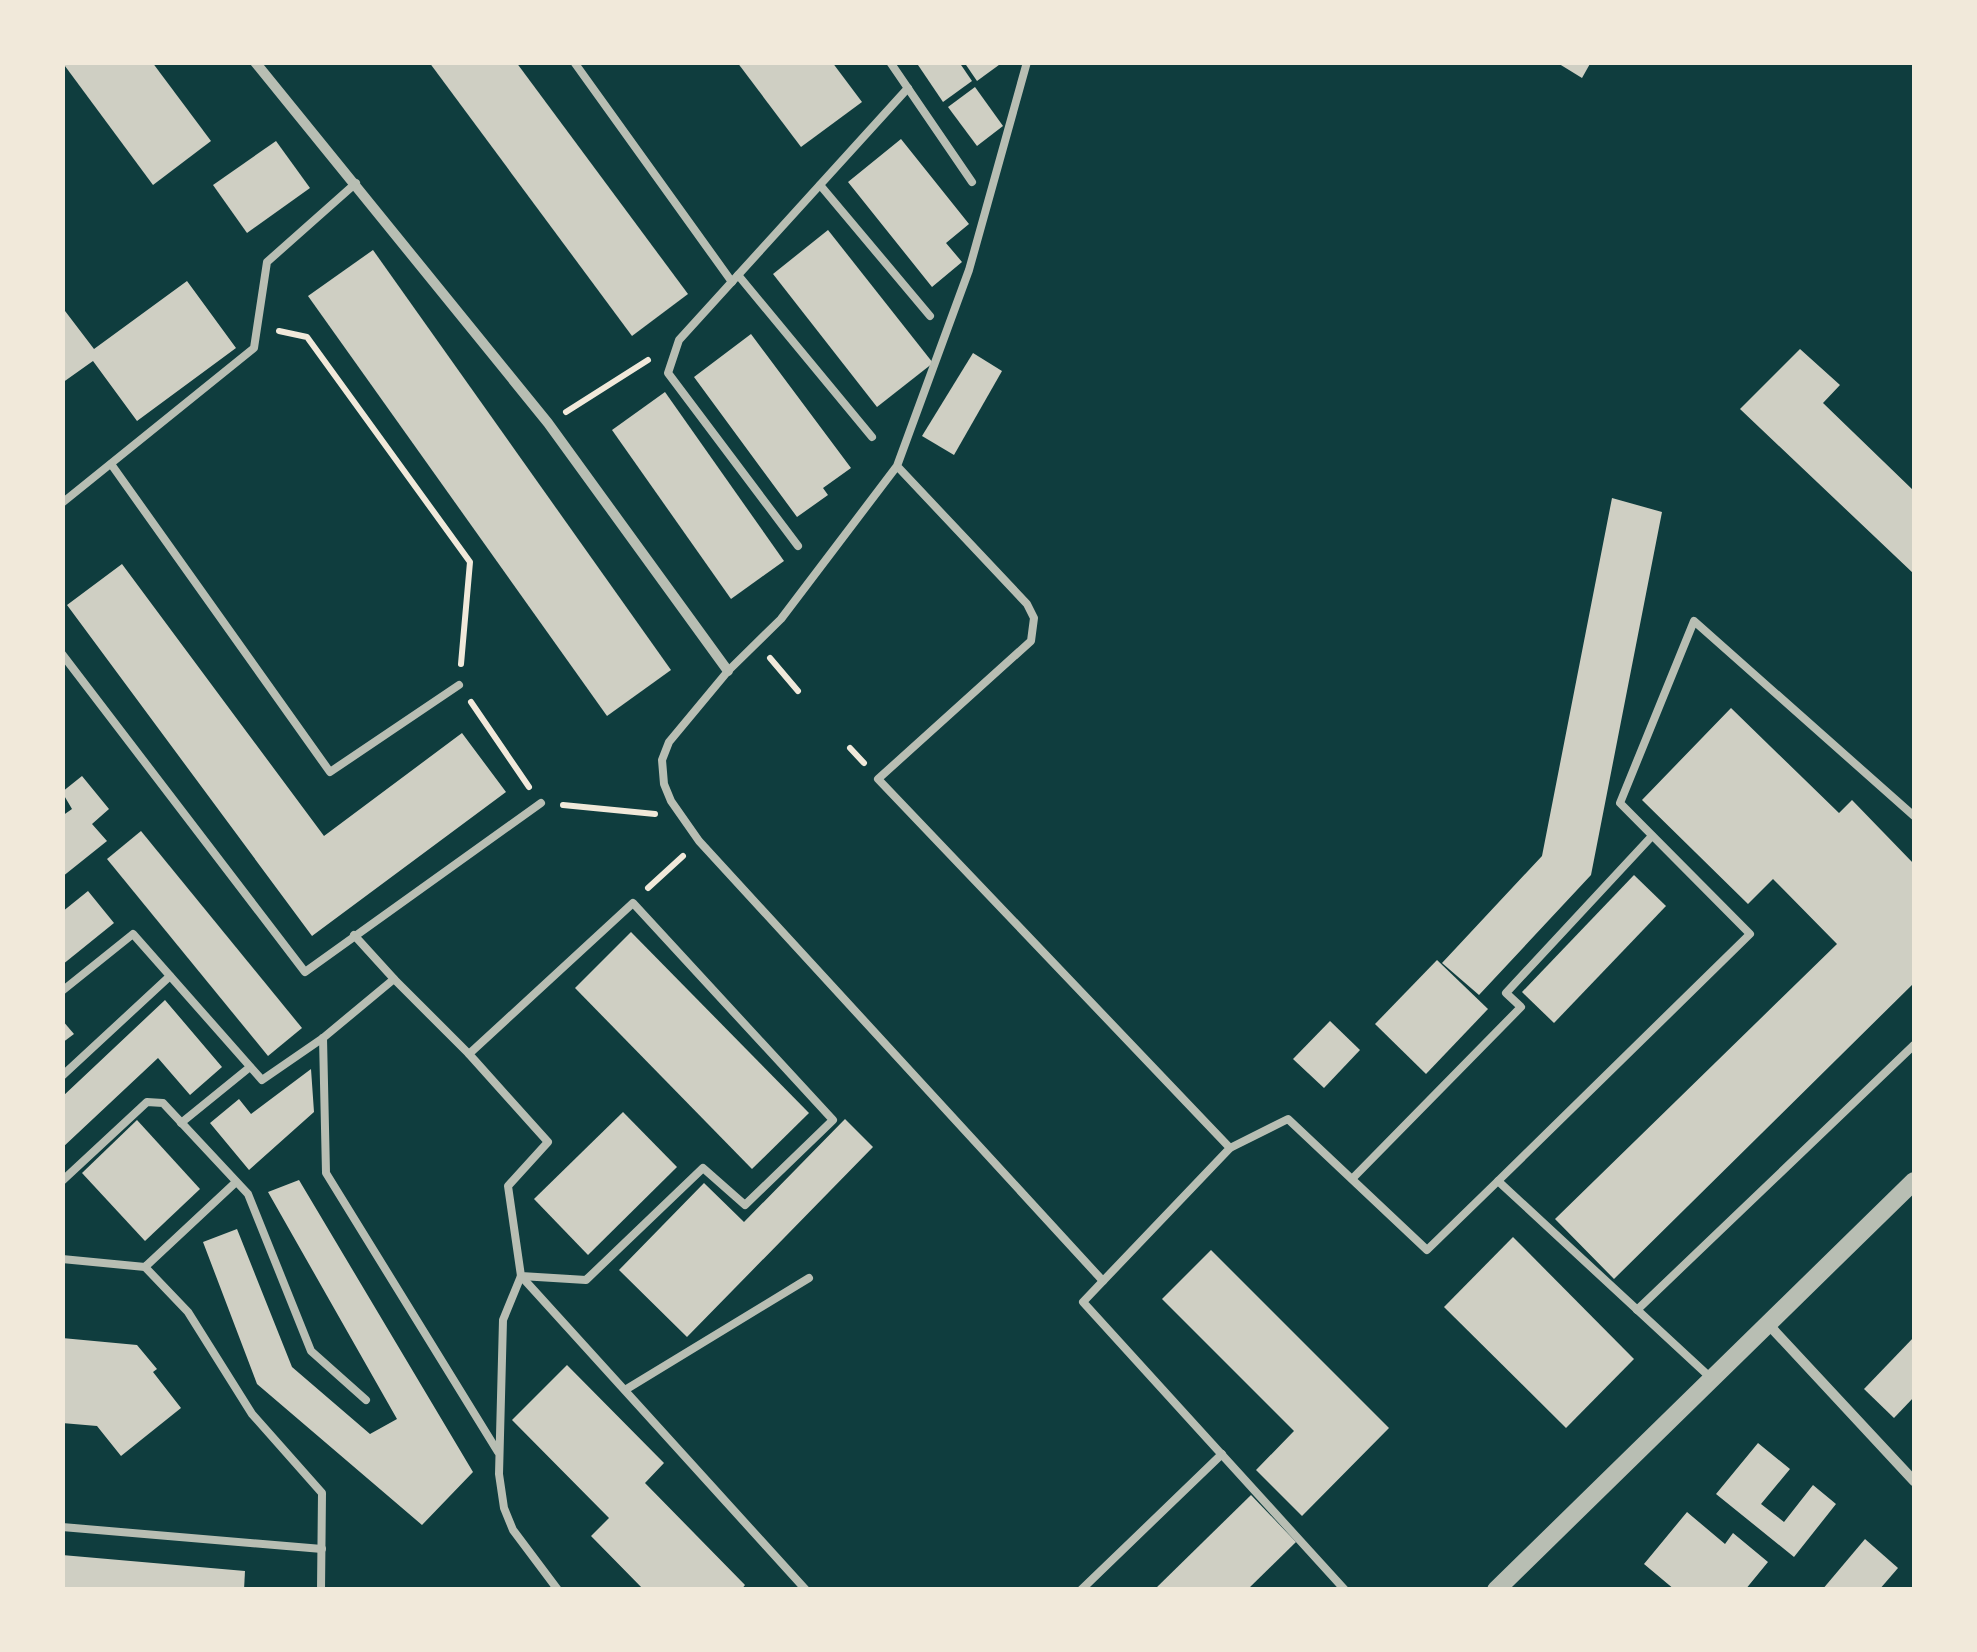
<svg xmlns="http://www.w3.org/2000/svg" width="1977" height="1652" font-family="Mulish,sans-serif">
<rect width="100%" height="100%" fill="#0f3d3e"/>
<!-- building -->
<g fill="#cfcfc3">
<path d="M62 62H152L211 141 153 185Z"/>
<path d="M429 62H516L688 294 632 336Z"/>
<path d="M737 62H832L862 102 801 147Z"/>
<path d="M916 62H959L972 81 943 102Z"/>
<path d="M964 62H1003L977 81Z"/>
<path d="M1556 62H1591L1582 78Z"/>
<path d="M975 87 1003 126 977 146 948 107Z"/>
<path d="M901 139 969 224 946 243 962 262 932 287 848 182Z"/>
<path d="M276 141 310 188 247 233 213 185Z"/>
<path d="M828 230 933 363 877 407 773 274Z"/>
<path d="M373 250 671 670 607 716 308 296Z"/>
<path d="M187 281 236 348 137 421 93 361 62 383V307L94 349Z"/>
<path d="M751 334 851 468 823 488 828 495 797 517 694 377Z"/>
<path d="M1800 349 1840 385 1823 403 1914 491V574L1740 409Z"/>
<path d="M973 353 1002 371 954 455 922 436Z"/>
<path d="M665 392 784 561 731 599 612 430Z"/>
<path d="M1612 498 1662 512 1591 875 1479 995 1442 963 1542 856Z"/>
<path d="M122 564 324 836 462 733 506 792 312 936 67 605Z"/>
<path d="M1731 708 1839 813 1852 800 1914 864V983L1614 1279 1555 1219 1837 944 1773 879 1748 904 1642 800Z"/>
<path d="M82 776 109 809 92 824 107 841 62 877V816L72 809 62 792Z"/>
<path d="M141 831 302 1028 268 1056 107 859Z"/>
<path d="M1634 875 1666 906 1554 1023 1522 992Z"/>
<path d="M88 891 114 923 62 965V912Z"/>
<path d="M631 932 809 1113 752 1169 575 988Z"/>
<path d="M1437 960 1488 1009 1426 1074 1375 1024Z"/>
<path d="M165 1000 222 1067 190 1095 158 1058 62 1148V1097Z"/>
<path d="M62 1020 74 1034 62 1043Z"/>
<path d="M1330 1021 1360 1050 1324 1088 1293 1059Z"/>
<path d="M311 1069 314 1112 249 1170 210 1123 239 1099 251 1114Z"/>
<path d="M623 1112 677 1167 588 1255 534 1199Z"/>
<path d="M845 1119 873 1147 687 1337 619 1270 704 1183 744 1222Z"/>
<path d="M137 1120 200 1189 145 1241 82 1173Z"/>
<path d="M299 1180 473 1472 422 1525 257 1384 203 1242 237 1229 292 1367 370 1434 397 1419 268 1192Z"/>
<path d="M1513 1237 1634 1359 1566 1428 1444 1307Z"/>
<path d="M1211 1250 1389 1428 1302 1516 1256 1470 1294 1431 1162 1299Z"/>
<path d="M1914 1337V1397L1894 1418 1864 1389Z"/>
<path d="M62 1338 137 1345 157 1369 153 1372 181 1408 121 1456 97 1426 62 1423Z"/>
<path d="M567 1365 664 1463 645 1483 745 1585 741 1590H644L591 1536 609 1518 512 1420Z"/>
<path d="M1758 1443 1790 1469 1761 1504 1784 1522 1813 1485 1836 1504 1794 1557 1716 1494Z"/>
<path d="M1251 1495 1296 1542 1247 1590H1154Z"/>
<path d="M1687 1512 1725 1544 1733 1533 1768 1562 1745 1590H1675L1644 1564Z"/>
<path d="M1865 1539 1898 1568 1879 1590H1822Z"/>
<path d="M62 1555 245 1571 244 1590H62Z"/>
</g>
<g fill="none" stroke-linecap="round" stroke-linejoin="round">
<!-- path -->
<g stroke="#f1e9da" stroke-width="6">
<path d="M279 331 307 337 470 562 461 664"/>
<path d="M566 412 648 360"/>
<path d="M770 658 798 691"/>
<path d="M471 702 529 787"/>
<path d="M850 748 864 763"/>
<path d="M563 805 655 814"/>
<path d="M648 888 683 856"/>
</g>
<!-- service -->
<g stroke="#b8beb3" stroke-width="8">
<path d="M574 62 732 282"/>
<path d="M890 62 972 182"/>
<path d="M820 185 930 316"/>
<path d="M738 275 872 437"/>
<path d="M111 464 330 772 459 685"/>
<path d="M897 466 1027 604 1034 618 1031 641 878 779 1230 1148 1103 1281 699 841 671 801 664 784 662 760 669 742 728 671 781 619 897 466 969 270 1027 62"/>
<path d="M62 503 254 348 267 262 356 183"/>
<path d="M798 546 668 373 679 340 908 88"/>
<path d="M62 654 305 972 541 803"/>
<path d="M354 935 394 979 469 1054"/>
<path d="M62 991 133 934 262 1080 323 1038 394 979"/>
<path d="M323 1038 326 1173 498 1452"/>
<path d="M62 1076 170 976"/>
<path d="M181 1123 250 1067"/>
<path d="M1230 1148 1288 1119 1427 1250 1498 1181 1712 1379"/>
<path d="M1352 1179 1521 1007 1506 993 1652 836"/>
<path d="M62 1181 147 1102 163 1103 248 1194 311 1351 366 1400"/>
<path d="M1498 1181 1750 934 1620 803 1694 621 1914 816"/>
<path d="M62 1259 145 1267 236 1182"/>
<path d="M145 1267 188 1312 252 1414 322 1493 321 1590"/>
<path d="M521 1276 586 1280 703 1168 745 1205 833 1120 633 903 469 1054 548 1142 508 1186 521 1276 503 1320 499 1474 504 1508 513 1530 558 1590"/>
<path d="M521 1276 806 1590"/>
<path d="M1103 1281 1083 1302 1345 1590"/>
<path d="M1637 1310 1914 1045"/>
<path d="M625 1390 809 1278"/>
<path d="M62 1527 322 1549"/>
<path d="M1081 1590 1222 1454"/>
</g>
<!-- minor -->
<g stroke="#b8beb3" stroke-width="10">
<path d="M255 62 548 423 728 671"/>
<path d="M1768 1324 1914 1481"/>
</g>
<!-- tertiary -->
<path stroke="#b8beb3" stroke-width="18" d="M1496 1590 1914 1181"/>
</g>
<!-- border -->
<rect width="1977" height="1652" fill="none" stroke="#f1e9da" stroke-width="130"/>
</svg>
